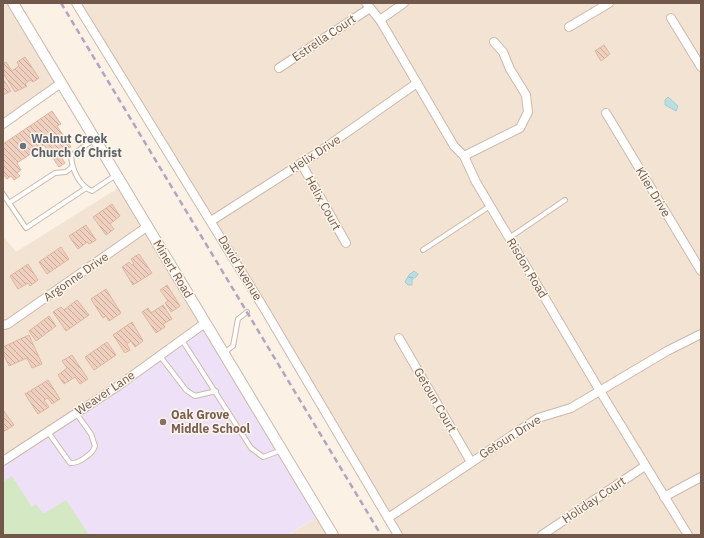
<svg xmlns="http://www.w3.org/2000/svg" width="704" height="538" font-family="'IBM Plex Sans',sans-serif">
<defs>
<pattern id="water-ripples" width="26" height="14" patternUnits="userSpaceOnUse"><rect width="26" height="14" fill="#badfe3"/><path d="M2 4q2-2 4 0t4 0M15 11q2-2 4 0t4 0" fill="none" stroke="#9cb8ba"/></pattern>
<pattern id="building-back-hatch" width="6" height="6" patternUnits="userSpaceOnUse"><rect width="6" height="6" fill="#efcfbe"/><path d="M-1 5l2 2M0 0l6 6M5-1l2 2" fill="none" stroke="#c6ab9c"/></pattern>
</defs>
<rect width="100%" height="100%" fill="#fbf1e5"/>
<!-- residential -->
<g fill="#f2e3d3">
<path d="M3 3H13L61 83 3 124Z"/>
<path d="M76 3H701V535H398Z"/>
<path d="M123 185 205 323 3 461V236L16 252Z"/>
<path d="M320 515 333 535H289Z"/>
</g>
<!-- education -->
<path fill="#eee1f7" d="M205 323 320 515 288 535H3V461Z"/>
<!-- grass -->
<path fill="#d4e8c4" d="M12 476 32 507 36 504 43 514 66 500 89 535H3V482Z"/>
<!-- water -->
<g fill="url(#water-ripples)" stroke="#a1ced4">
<path d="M668 97 678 106 676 111 665 105V100Z"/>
<path d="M414 271 418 274 417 276 412 280V285H408L405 282 409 275Z"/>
</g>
<!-- building -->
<g fill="url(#building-back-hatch)" stroke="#e0b59f">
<path d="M604 45 610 54 601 61 595 51Z"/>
<path d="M25 57 39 78 33 82 30 80 25 84 27 86 15 92 3 73V64L6 62 12 71 19 66 17 62Z"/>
<path d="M3 79 11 91 3 95Z"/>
<path d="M52 111 61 124 57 126 71 147 59 154 65 163 59 167 44 145 17 163 21 170 17 173 20 176 14 180 11 176 7 179 3 174V144Z"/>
<path d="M112 204 120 216 110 224 114 229 106 235 93 217Z"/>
<path d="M86 225 96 240 89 244 87 242 78 249 69 236Z"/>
<path d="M61 247 69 259 47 274 39 262Z"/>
<path d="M139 254 152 273 133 285 122 267 129 262 132 265 134 264 131 259Z"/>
<path d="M28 264 38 280 30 286 28 283 18 289 10 276Z"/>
<path d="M167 285 180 306 171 312 165 303 168 301 160 290Z"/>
<path d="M106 289 121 313 109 321 106 316 103 318 91 299Z"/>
<path d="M77 300 89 315 66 331 53 312 61 307 64 310Z"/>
<path d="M163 305 172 319 163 324 165 327 156 333 142 312 148 308 151 313Z"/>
<path d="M49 316 56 326 36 341 29 331Z"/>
<path d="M132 322 143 341 135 347 131 341 127 344 130 350 125 353 113 335Z"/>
<path d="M29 335 42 364 32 368 27 358 9 366 3 353V347Z"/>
<path d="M107 342 116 355 94 370 85 357Z"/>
<path d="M72 355 88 379 80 384 75 377 64 384 58 375 67 368 62 361Z"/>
<path d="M48 380 60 399 52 404 48 398 44 400 49 407 38 414 25 394Z"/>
<path d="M3 410 14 425 3 432Z"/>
</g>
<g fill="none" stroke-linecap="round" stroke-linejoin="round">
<!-- service casing -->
<g stroke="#ccb9ac" stroke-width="6">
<g id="service">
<path d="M94 139 71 156C72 169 79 186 92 191L116 175"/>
<path d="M3 194 26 228 86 188"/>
<path d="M9 203 55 173 66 172 72 167"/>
<path d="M509 238 565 200"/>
<path d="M423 250 490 206"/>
<path d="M182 340 251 448 263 457 282 450"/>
<path d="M224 353 233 346 238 319 247 312"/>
<path d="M160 356 186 390 195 396 216 391"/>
<path d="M48 432 70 463C78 464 93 454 95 446L91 434 76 413"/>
</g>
</g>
<!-- minor casing -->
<g stroke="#ccb9ac" stroke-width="10">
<g id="minor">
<path d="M76 3 265 310 398 535"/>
<path d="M366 3 380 20 454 146 464 156 476 182 600 391 688 535"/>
<path d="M671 18 701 67"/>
<path d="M380 20 404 3"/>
<path d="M569 27 609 3"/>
<path d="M279 68 370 8"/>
<path d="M606 113 701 271"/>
<path d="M3 124 61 83"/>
<path d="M464 156 520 128 528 112 526 95 510 69 503 52 494 42"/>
<path d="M301 163 346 243"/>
<path d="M211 221 319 152 417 83"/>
<path d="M3 325 8 324 148 226"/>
<path d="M399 338 471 462"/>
<path d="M3 461 118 386 205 323"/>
<path d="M664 497 701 477"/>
<path d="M388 518 538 418 571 408 667 351 701 334"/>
<path d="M542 535 645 466"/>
</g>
</g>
<!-- tertiary casing -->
<g stroke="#ccb9ac" stroke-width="12">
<path id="tertiary" d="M13 3 333 535"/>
</g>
<!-- service -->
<use href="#service" stroke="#fff" stroke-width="4"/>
<!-- minor -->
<use href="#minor" stroke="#fff" stroke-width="8"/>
<!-- tertiary -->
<use href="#tertiary" stroke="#fff" stroke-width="10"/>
<!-- rail -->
<path stroke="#b4a4c4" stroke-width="2.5" stroke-dasharray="6 4" stroke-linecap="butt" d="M61 3 381 535"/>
</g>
<!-- markers -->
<circle fill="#6b7280" stroke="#fef6eb" stroke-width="1.5" cx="23" cy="146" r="4"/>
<circle fill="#8d6e63" stroke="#fef6eb" stroke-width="1.5" cx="163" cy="422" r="4"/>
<g text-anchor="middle" stroke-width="3" stroke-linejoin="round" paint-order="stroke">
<!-- street labels -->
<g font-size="12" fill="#72584b" stroke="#fef6eb">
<text transform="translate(324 38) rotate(-34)" y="4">Estrella Court</text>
<text transform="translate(315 154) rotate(-33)" y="4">Helix Drive</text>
<text transform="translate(653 192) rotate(59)" y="4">Klier Drive</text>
<text transform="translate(323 203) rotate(61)" y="4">Helix Court</text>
<text transform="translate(240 268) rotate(59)" y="4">David Avenue</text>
<text transform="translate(527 268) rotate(59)" y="4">Risdon Road</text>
<text transform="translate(173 269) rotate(59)" y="4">Minert Road</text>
<text transform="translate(76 277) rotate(-35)" y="4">Argonne Drive</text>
<text transform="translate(105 393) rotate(-34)" y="4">Weaver Lane</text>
<text transform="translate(435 400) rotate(60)" y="4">Getoun Court</text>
<text transform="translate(510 437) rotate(-32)" y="4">Getoun Drive</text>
<text transform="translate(594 500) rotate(-34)" y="4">Holiday Court</text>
</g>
<!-- worship labels -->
<g font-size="12" font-weight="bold" fill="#5b616d" stroke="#fef6eb" text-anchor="start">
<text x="31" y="143">Walnut Creek<tspan x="31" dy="14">Church of Christ</tspan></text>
</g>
<!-- education labels -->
<g font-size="12" font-weight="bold" fill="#785e54" stroke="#fef6eb" text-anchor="start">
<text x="171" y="419">Oak Grove<tspan x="171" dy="14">Middle School</tspan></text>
</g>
</g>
<!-- border -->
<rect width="704" height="538" fill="none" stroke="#72584b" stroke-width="8"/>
</svg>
